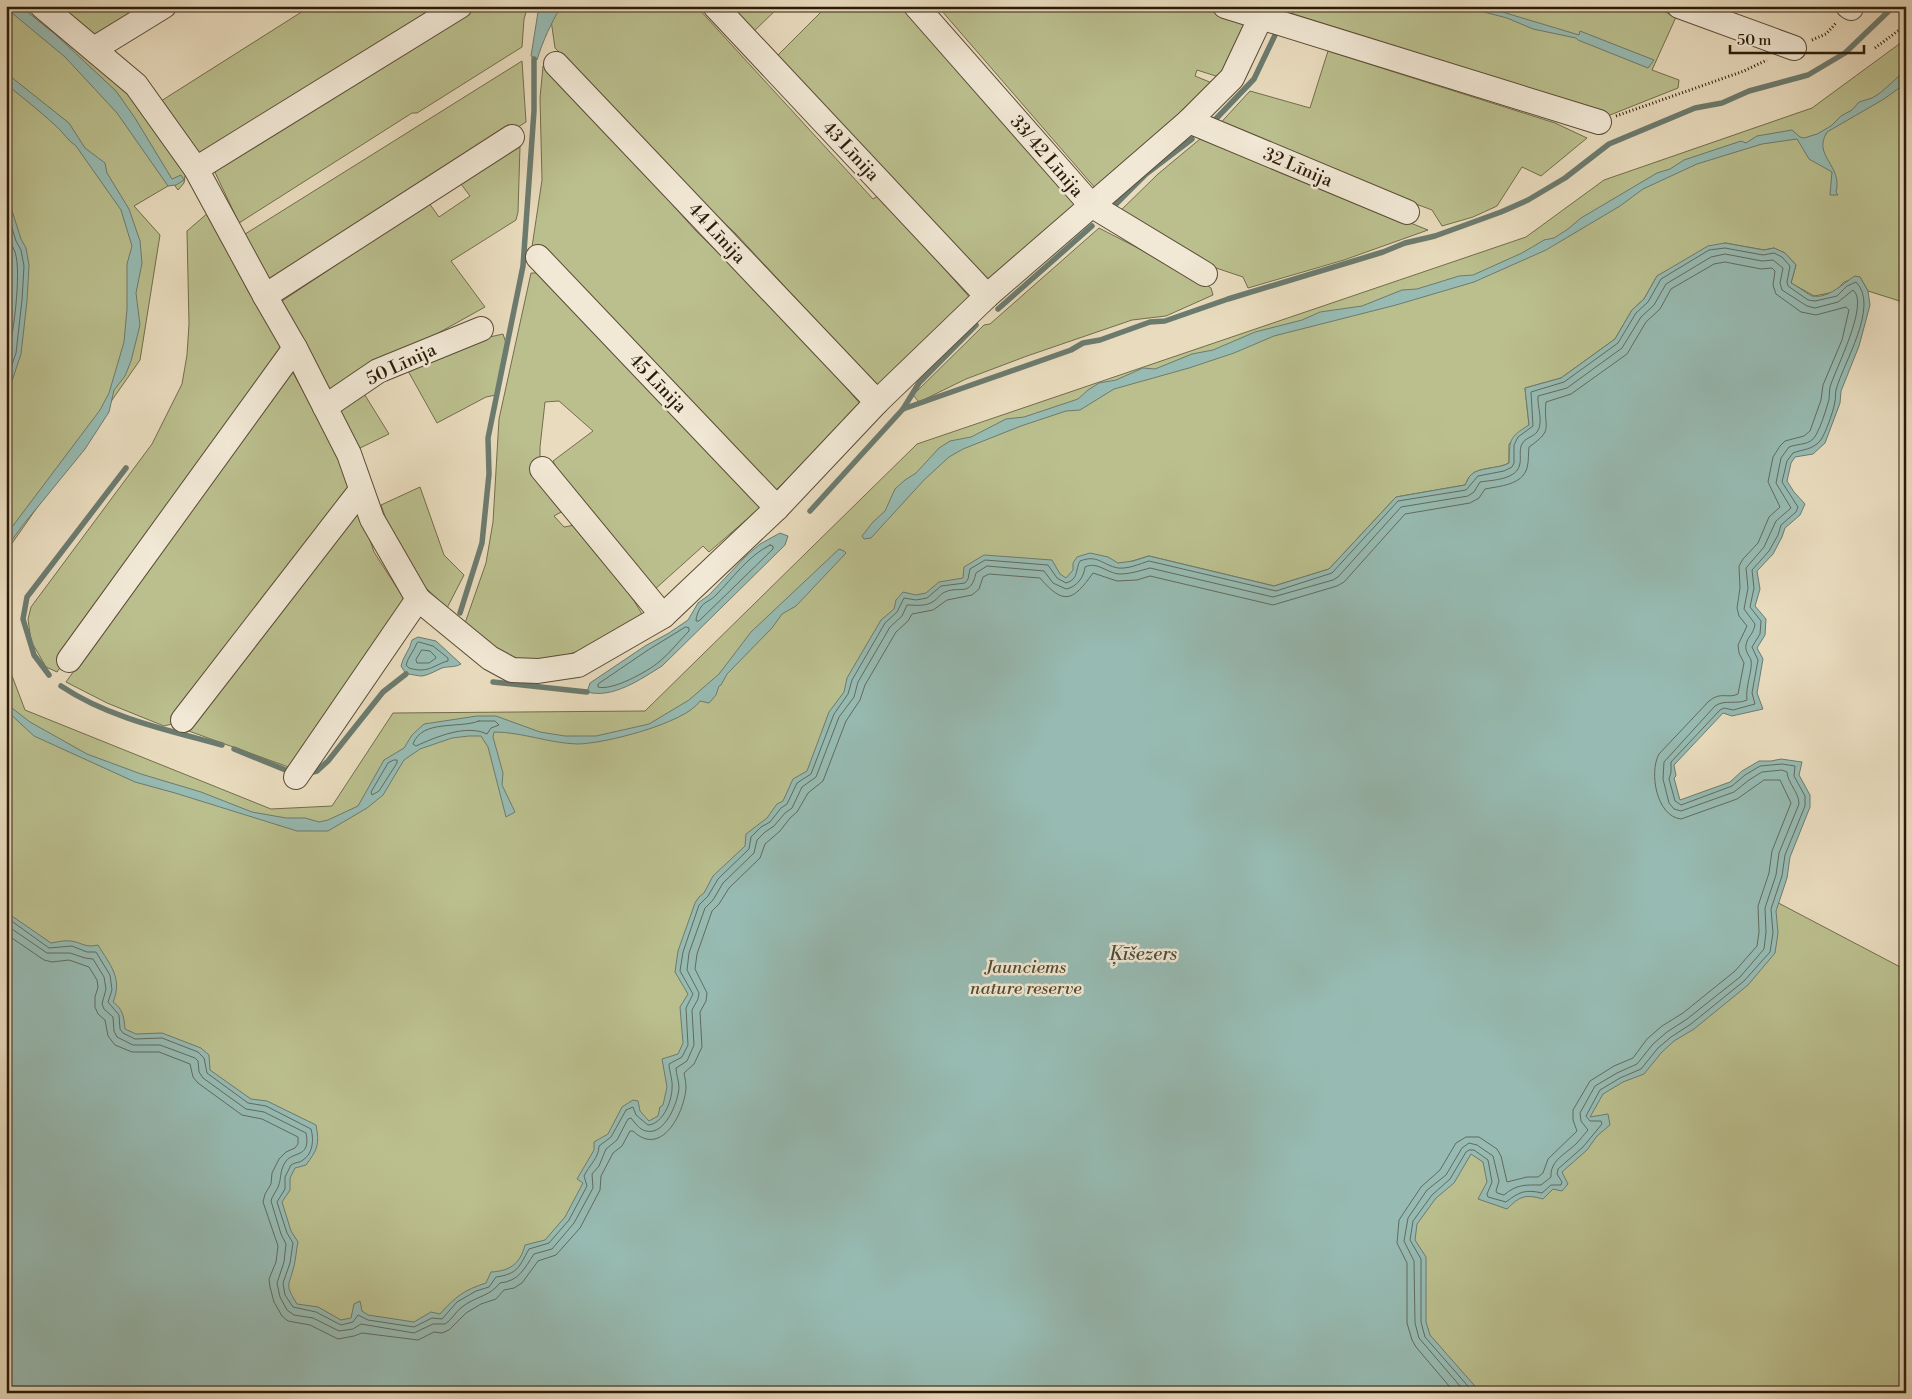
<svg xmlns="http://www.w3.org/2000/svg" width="1912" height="1399" font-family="'Libre Bodoni',serif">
<rect width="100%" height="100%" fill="#e9dcbe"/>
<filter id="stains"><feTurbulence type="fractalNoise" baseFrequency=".004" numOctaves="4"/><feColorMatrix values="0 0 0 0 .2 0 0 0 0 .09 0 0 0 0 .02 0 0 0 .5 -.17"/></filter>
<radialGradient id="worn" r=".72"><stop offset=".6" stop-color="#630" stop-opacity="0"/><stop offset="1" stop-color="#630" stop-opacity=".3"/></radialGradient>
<!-- green -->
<g fill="#bbbf8e" stroke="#736d4b">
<path d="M6 6H36L120 70 191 172 185 176 184 183 178 190 173 183 134 206 160 235 140 360 6 552Z"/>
<path d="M50 6H150L94 39Z"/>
<path d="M311 6H424L425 17 200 154 161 101Z"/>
<path d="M472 6H528L524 19 522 47 417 113H412L239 223 212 166Z"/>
<path d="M549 6H696L873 199 879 195 972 300 879 388 736 234 695 195 555 48Z"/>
<path d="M726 6H780L751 34Z"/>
<path d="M819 6H902L1083 201 988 288 773 60 821 12Z"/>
<path d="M943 6H1197L1245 23 1225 79 1197 70 1195 76 1212 83 1096 189 941 10Z"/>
<path d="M1295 6H1652L1676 17 1652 70 1679 80 1678 88 1605 117 1291 18Z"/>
<path d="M1906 39V303L1868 291 1860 277 1844 282 1835 292 1814 296 1791 283 1796 265 1785 253 1774 248 1764 250 1725 243 1657 276 1644 299 1632 310 1615 339 1561 378 1525 388 1529 425 1509 444V463C1499 469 1478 467 1471 475 1468 477 1467 482 1465 485L1396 497 1329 569 1274 586 1149 556 1129 562 1906 970V1393H6V660L25 710 271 809 332 806 393 713 645 711 917 444 1526 237 1604 180 1812 108Z"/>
<path d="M1328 51 1555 123 1587 138 1541 176 1522 167 1497 206 1473 217 1442 226 1432 210 1215 129 1250 91 1310 108Z"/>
<path d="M522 61 526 122 271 285 242 236Z"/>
<path d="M543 66 590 112 695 230 753 287 820 357 862 406 776 490 532 247 542 180 540 98Z"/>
<path d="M1200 139 1428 230 1344 260 1248 288 1243 277 1207 265 1115 216 1158 174Z"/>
<path d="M520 146 518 212 516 220 451 261 485 307 327 395 282 301 429 203 439 217 470 196 461 184Z"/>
<path d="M209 212 248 291 281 342 279 353 57 672 46 667 31 641 28 619 31 607 152 444 182 384 187 355 189 324 187 231Z"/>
<path d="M1099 228 1196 278 1211 288 1213 295 1166 316 1132 320 1027 356 966 379 919 402 913 395 984 325 990 324Z"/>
<path d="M531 273H542L761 507 709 552 703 546 654 590 567 490 553 461 593 431 559 401 545 402 540 447V462L563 511 554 516 564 527 575 525C594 557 624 581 642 614L601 644 535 665 505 658 464 626 486 563 493 522 499 419Z"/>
<path d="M503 334 506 343 496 395 486 397 437 423 408 371 454 345Z"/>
<path d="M291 369 349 475 350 486 172 724 164 726 107 703 66 682Z"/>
<path d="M363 392 389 434 358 449 337 409Z"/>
<path d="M420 487 444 555 464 575 447 608 407 570 399 556 381 505Z"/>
<path d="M359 507 374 552 408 605 294 769 186 730Z"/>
</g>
<!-- water -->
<g fill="#97bbb3" stroke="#6c7b6f">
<path d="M6 6H20L56 35 116 91 135 118 172 179 181 175 184 180 176 185 168 186 117 113 65 57 6 8Z"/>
<path d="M539 6H561C551 24 543 40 537 60L531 56Z"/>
<path d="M1481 6H1491L1499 11 1579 35 1580 31 1654 60 1648 68 1578 40 1576 38 1533 29 1507 18 1480 11Z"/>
<path d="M1906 70V83L1884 99 1827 132C1812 156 1843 165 1836 192L1838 195H1830L1832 172 1809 159 1797 139 1762 144 1697 164 1643 189 1620 206 1546 250 1474 282 1396 305 1274 336 1234 353 1189 368 1114 389 1080 410 1066 411 1021 426 963 449 949 457 924 480 871 538 864 539 862 536 873 522 885 511 895 489 905 480 916 473 939 448 950 441 971 437 1006 419 1024 417 1078 399 1088 390 1099 383 1116 380 1143 368 1155 369 1192 354 1213 350 1255 332 1302 320 1320 312 1362 306 1402 290 1417 289 1459 276 1473 275 1522 253 1544 240 1554 238 1568 229 1581 218 1657 173 1670 169 1684 160 1741 141 1746 143 1757 136 1792 130 1800 137 1804 138 1817 134 1831 126 1841 116 1852 110 1859 102 1872 98 1880 93Z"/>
<path d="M6 73 69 123 85 148 105 163 107 173 129 209 140 241 142 263 136 293 140 325 131 361 125 376 114 390 109 412 85 449 23 525 6 548V535L100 410 109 393 124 342 127 309V264L132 246 121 210 76 146C68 141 63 132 56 126 40 111 23 98 6 84Z"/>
<path d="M6 197 9 201 21 239 26 248 29 265 27 301 21 354 10 387 6 391Z"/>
<path d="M1725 243 1764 250 1774 248 1785 253 1796 265 1791 283C1797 286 1809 295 1812 296 1829 299 1843 283 1855 276L1860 277 1868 291 1870 305 1859 346 1841 391 1840 403 1825 443 1813 454 1795 457 1791 463 1787 481 1794 492 1805 504 1800 515 1785 528 1782 537 1773 554 1757 571 1760 589 1755 606 1766 619 1765 635 1757 648 1763 659 1757 693 1763 709 1732 716 1723 713 1674 765 1676 776 1674 778 1680 800 1730 782 1742 771 1759 761H1771L1781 759 1802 762 1799 775 1810 795V807L1790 857 1787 878 1776 911 1778 933 1775 953 1748 985 1694 1029 1674 1041 1662 1052 1644 1074 1623 1082 1603 1094 1590 1117 1608 1114 1610 1125 1597 1136 1587 1150 1562 1172 1568 1184 1562 1191 1553 1189 1543 1199C1525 1194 1520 1196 1507 1209L1478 1199 1487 1182 1483 1162 1471 1154 1454 1183 1436 1198 1417 1224 1415 1240 1426 1257V1322L1430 1335 1481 1393H6V912L51 943C58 942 64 940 71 941 83 943 85 948 98 945 110 965 123 978 113 1002 123 1009 124 1017 125 1029L136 1034 162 1033 201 1048 209 1055 210 1070 251 1099 267 1101 316 1125C320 1145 317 1150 306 1165L295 1168 290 1178V1190L282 1202 291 1231 298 1242C296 1250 296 1259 294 1266 289 1287 284 1283 297 1304L318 1307 341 1320 351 1318 354 1304 360 1301 362 1311 368 1315 414 1322 431 1312 440 1314C455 1297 464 1290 486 1283L491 1272C510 1271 520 1264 525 1245L545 1240 565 1217 583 1183 577 1179 594 1150V1142L608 1134 622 1107 633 1100 638 1101 640 1111 649 1121 658 1116 660 1107 663 1105 667 1087 662 1059 678 1054 683 1043 680 1007 688 994 675 972 678 951 695 903 699 897 704 893 713 876 745 846 746 834 767 818 777 804 783 801 793 779 807 771 829 712 844 692 847 678 881 620 894 609 896 600 903 592 916 595 926 593 939 582 963 578 964 567 984 555 1052 560 1060 574 1066 578 1073 570V563L1077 557 1090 553 1108 557 1118 563 1133 561 1149 556 1274 586 1329 569 1396 497 1465 485C1467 482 1468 477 1471 475 1478 467 1499 469 1509 463 1510 440 1508 438 1529 425L1525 388 1561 378 1615 339 1632 310 1644 299 1657 276 1708 246Z"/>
<path d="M780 533 788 536 785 545 662 666C641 679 613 699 587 692L590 683 645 646 669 633 688 620 698 603 709 595 745 557 760 544Z"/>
<path d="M839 549 844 551 846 553 796 606 782 614 772 628 727 674 721 685 719 686 716 695 709 703 700 701C686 723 604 744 577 744 548 743 522 732 494 732L493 737 503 773 502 785 515 812 506 817 488 747 481 736H469L452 738 420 749 404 760 383 795 367 808 328 831H297L175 793 135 782 34 736 6 710V701L8 705 30 722 87 754 141 774 201 792 252 812 286 818H305L319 822 328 820 358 806 384 760 404 748 412 735 424 724 477 716H496L540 732 565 736H596L649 724 689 700 719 674 751 632Z"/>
<path d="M418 637 436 641 461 664C454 668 448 666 442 668 435 671 429 675 422 676 417 676 412 674 406 674L401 666C403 656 410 650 412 640Z"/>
</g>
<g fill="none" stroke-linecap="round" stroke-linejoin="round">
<!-- shore -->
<g stroke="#616b5e" stroke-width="1">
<path d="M6 208 16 241 21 250 24 266 22 300 16 353 6 382"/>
<path d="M6 230C9 238 12 245 15 252 22 272 13 341 6 362"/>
<path d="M6 252 10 267 6 316"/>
<path d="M770 545 773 546V549L699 621H696C696 617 698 611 701 607 704 602 712 600 716 595 733 578 748 556 770 545Z"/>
<path d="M686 627 689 628V631C679 641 670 653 659 662 647 672 612 691 598 687V684L648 650Z"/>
<path d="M419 642 433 646 448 658V661C439 663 431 670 421 670 417 670 412 669 409 668L406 665C408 657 414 651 417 643Z"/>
<path d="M422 650 430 651 435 656 436 658 429 663H417L416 660Z"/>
<path d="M479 721H495L499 725 491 728 487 734C466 724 436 737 416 746L413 744C422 719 459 729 479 721Z"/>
<path d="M394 760H397V763L379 791 372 795 371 792 388 763Z"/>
<path d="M6 917 49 948 72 946 87 952H96L110 975 112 990 108 1002 119 1015 120 1029 123 1033 135 1039 162 1038 198 1052 204 1058 207 1073 248 1103 266 1106 311 1129C314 1139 313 1154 303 1160 300 1163 295 1162 291 1165L285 1177V1189L277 1202 287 1233 293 1243 290 1263 283 1283 285 1295 293 1307 316 1312 341 1325 353 1322 358 1315 368 1320 414 1327 432 1318 442 1319 457 1302 476 1291 489 1287 496 1277C518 1274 519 1267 529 1249L549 1243 569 1220 587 1186 584 1176C589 1165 599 1158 599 1146L611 1137 626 1110 633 1107 636 1115 648 1125C663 1124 672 1101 672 1088 673 1080 669 1071 669 1064L682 1057 688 1045 686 1008 693 994 680 971 683 952 699 905 708 896 718 879 749 849 751 837 761 827 770 822 781 808 787 804 797 783 811 774 834 714 848 694 852 680 885 623 897 612 904 598 916 600 927 598 941 586 965 583 968 579 970 569 985 560 1048 565 1057 578 1066 583C1079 579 1075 570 1080 561 1098 554 1102 565 1118 568 1129 569 1139 564 1149 561L1276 591 1332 573 1398 501 1466 490 1478 476 1504 471 1512 467 1514 463V445L1518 437 1533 426 1531 392 1564 382 1618 343 1636 313 1648 302 1661 279 1709 250 1725 248 1763 255 1774 253 1782 257 1790 266 1787 282 1788 286 1808 300 1815 301 1837 296 1847 286 1856 282C1880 306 1843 363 1836 390 1835 394 1836 398 1835 401 1834 410 1825 435 1820 441 1812 450 1803 449 1793 453L1787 461 1782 482 1798 507 1796 512 1781 525 1778 535 1769 551 1752 570 1754 588 1750 607 1761 621 1760 634 1752 647 1758 660 1752 693 1755 704 1733 710 1724 708 1720 710 1671 762V772L1669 779 1675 801 1681 805 1732 786 1745 775 1760 766 1782 764 1795 766 1794 776 1805 796V806L1785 855 1782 876 1771 909 1773 933 1770 952 1744 981 1691 1024 1671 1037 1658 1048 1641 1069 1620 1078 1600 1090 1586 1116 1590 1121H1601L1602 1124 1583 1147 1558 1169 1557 1174 1562 1182 1561 1185H1551L1542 1193C1525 1189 1519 1192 1506 1202L1488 1197 1487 1194 1492 1182 1488 1160 1474 1150H1469L1466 1152 1450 1179 1432 1195 1413 1221 1410 1240 1421 1259V1322L1425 1337 1474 1393"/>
<path d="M6 925 47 953H70L85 958 93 959 104 977 106 989 102 1004 104 1009 113 1017 114 1031 117 1037 133 1045H160L195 1058 198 1061 199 1072 203 1078 246 1109 264 1112 306 1133C311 1158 294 1151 286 1161 279 1171 282 1178 278 1187 276 1192 272 1196 271 1201L281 1234 286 1244 284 1262 277 1283 280 1297 287 1310 294 1315 313 1318 339 1331 353 1329 361 1324 414 1333 433 1324H445C452 1320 455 1312 462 1307 476 1296 489 1297 500 1283 519 1281 524 1269 534 1254L552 1249 574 1223 593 1188 592 1174 599 1166 606 1149 617 1140 628 1119 631 1118C635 1123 640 1130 646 1131 665 1136 678 1102 679 1088 679 1081 676 1074 676 1068L687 1061 694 1045 692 1010 698 999 699 993 687 970 689 953 705 908 713 900 723 883 754 853 757 840 765 832 774 826 785 813 792 808 802 787 816 777 839 717 854 697 858 682 890 627 902 616 907 605C916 605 926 607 934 601 937 599 940 595 943 593 959 584 970 599 976 573L987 566 1044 571 1053 583 1066 589C1077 587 1084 577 1085 567 1097 561 1107 573 1119 574 1130 574 1139 571 1150 568L1273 597 1333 580 1338 577 1401 507 1468 496 1474 492 1480 482C1492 480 1518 480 1520 463 1521 457 1519 449 1522 444 1525 438 1533 437 1537 432 1544 423 1537 406 1538 396L1567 388 1622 348 1641 317 1654 305 1666 284 1711 257 1725 254 1762 261 1773 260 1783 268 1780 283 1782 290 1807 306 1815 308 1838 302 1853 290C1870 303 1835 370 1830 387 1829 392 1830 398 1828 403 1825 413 1821 426 1816 435 1810 446 1799 443 1789 447L1781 458 1776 483 1791 508 1776 521 1764 547 1746 568 1748 588 1744 609 1755 624C1754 634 1747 637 1746 645 1745 652 1749 655 1751 660 1753 669 1745 687 1747 700 1736 705 1725 699 1715 706L1664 762 1663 779 1669 803 1674 809 1681 811 1734 792 1749 780 1762 772 1782 770 1787 772C1788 784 1799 792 1799 804L1779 853 1776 875 1765 908 1766 932 1764 949 1740 977 1687 1019 1667 1032 1653 1044 1637 1064 1617 1073 1595 1086 1580 1113 1581 1121 1588 1130C1584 1134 1581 1139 1577 1143 1566 1154 1550 1160 1551 1177L1541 1185C1525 1185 1517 1184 1504 1195L1497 1193 1496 1191 1499 1181 1493 1156 1477 1145 1469 1143 1462 1148 1446 1175 1427 1190 1408 1218 1404 1241 1414 1261 1415 1323 1419 1338 1466 1393"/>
<path d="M6 934 44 960 52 962 69 960 89 967 97 980 98 987 95 997V1007L98 1014 105 1020 108 1036 115 1045 132 1052H159L190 1064 193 1077 198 1083 242 1115 262 1119 298 1137V1144L295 1148 286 1152 279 1159 272 1173 271 1184 265 1194 263 1202 278 1246 276 1262 269 1279 270 1287 274 1302 282 1316 288 1321 310 1325 338 1339 354 1336 362 1333 418 1340 434 1332 442 1333 449 1330 466 1313 481 1304 496 1299 504 1290 514 1288 522 1283 538 1261 556 1255 580 1228 600 1190 601 1176 613 1153 622 1146 630 1131H633C661 1158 684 1114 686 1088 686 1083 685 1078 684 1073L694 1064 702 1047 700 1012 706 1001 707 993 695 969 697 954 712 911 719 904 729 888 760 858 765 844 780 831 790 818 797 812 808 793 823 781 846 721 860 700 865 685 896 632 908 621 912 614 933 610 947 600 972 595 979 589 983 577 989 574 1040 578C1064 606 1073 601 1093 573L1117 581 1137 580 1150 576 1273 605 1337 586 1344 582 1405 514 1470 503 1479 498 1485 489C1500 486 1522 485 1527 468 1529 461 1528 454 1529 447 1555 429 1543 428 1546 402L1571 394 1627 354 1646 322 1660 309 1671 289 1714 264 1725 262 1761 269 1772 268 1775 271 1773 285 1776 294 1801 312 1816 315 1846 307 1849 310 1842 340 1823 385 1821 400 1810 431 1804 436 1785 441 1780 446 1773 457 1768 482 1780 507 1769 517 1758 543 1743 559 1739 566 1740 588 1737 608 1739 616 1747 626 1738 645 1739 653 1744 663 1738 694C1728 699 1721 691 1709 701L1659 754C1649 772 1656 816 1681 819L1737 799 1764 780H1780L1791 803 1772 851 1769 873 1758 906 1759 932 1757 946 1735 971 1683 1013 1662 1026 1647 1039 1633 1058 1614 1066 1590 1081 1573 1110V1120L1577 1131 1548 1159 1543 1173 1538 1177H1527L1507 1182 1501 1156 1497 1149 1479 1137H1466L1456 1143 1440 1170 1421 1187 1399 1220 1397 1243 1407 1263V1323L1412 1340 1416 1347 1455 1393"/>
</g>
<!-- stream -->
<g stroke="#6c7b6f" stroke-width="5.5">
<path d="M1211 124 1254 79 1276 33"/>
<path d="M1110 210 1146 174 1192 139"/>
<path d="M998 309 1092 226"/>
<path d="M903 409 919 383 976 325"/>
<path d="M810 511 903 409 1071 350 1083 343 1100 340 1150 322 1165 321 1228 299 1383 252 1405 243 1435 236 1501 212 1528 200 1565 178 1609 144 1695 108 1722 103 1749 91 1808 75 1845 53 1894 6"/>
<path d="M460 613 482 543 489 474 488 438 523 266 534 111V59"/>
<path d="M49 675 34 655 23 619 27 597 126 468"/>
<path d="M493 682 587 692"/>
<path d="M61 686C109 718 167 730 222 745"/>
<path d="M234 749 293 773"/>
<path d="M309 773 317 771 328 761 383 692 406 674"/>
</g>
<!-- minor casing -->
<g stroke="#5a4b36" stroke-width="26">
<g id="minor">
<path d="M42 6 136 85 196 169 265 296 295 348 349 454 372 519 418 599 490 658 512 670 538 671 578 665 663 616 777 508 877 402 987 296 1189 121 1232 78 1266 6"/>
<path d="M715 6 987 296"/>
<path d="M916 6 1091 205 1205 274"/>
<path d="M1225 6 1599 122"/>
<path d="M1679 6 1794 48"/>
<path d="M1848 6 1851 8"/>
<path d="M94 49 164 6"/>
<path d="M556 64 877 402"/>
<path d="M1189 121 1407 212"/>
<path d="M196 169 460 6"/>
<path d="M538 257 777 508"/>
<path d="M265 296 512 137"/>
<path d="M325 407 378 371 481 329"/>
<path d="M542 469 663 616"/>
<path d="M69 660 295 348"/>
<path d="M183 720 361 490"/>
<path d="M296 777 418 599"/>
</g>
</g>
<!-- path -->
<g stroke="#2b1b08" stroke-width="3" stroke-dasharray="1 2.5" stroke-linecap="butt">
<path d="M1812 40 1826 34 1837 22"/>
<path d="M1875 48 1906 25"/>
<path d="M1616 116 1744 71 1767 60"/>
</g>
<!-- minor -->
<use href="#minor" stroke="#f1e8d5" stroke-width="24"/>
</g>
<g text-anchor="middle" stroke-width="5" stroke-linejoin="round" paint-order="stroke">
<!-- street labels -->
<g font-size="18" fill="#2b1b08" stroke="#f1e8d5">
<text transform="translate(851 151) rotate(47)" y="6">43 Līnija</text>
<text transform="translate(1047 156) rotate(49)" y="6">33/ 42 Līnija</text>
<text transform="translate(1298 167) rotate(23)" y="6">32 Līnija</text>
<text transform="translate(717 233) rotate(47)" y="6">44 Līnija</text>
<text transform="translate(401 364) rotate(-25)" y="6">50 Līnija</text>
<text transform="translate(658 383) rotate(46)" y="6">45 Līnija</text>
</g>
<!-- park labels -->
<g font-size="18" font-style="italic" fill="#564c30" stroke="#f1e8d5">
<text x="1026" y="973">Jaunciems<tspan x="1026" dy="21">nature reserve</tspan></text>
</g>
<!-- water labels -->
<g font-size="19" font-style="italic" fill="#4b4b3b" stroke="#f1e8d5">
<text x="1143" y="960">Ķīšezers</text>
</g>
</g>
<!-- margin -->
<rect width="1912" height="1399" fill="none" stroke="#e9dcbe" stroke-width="25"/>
<rect x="8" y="8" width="1897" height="1384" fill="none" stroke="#2b1b08" stroke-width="2.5"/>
<rect x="12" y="12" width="1887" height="1374" fill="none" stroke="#2b1b08"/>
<!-- scale -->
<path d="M1730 45v8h134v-8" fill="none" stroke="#2b1b08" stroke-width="2.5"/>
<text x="1737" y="45" font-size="15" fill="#2b1b08" stroke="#f1e8d5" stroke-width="4" paint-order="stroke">50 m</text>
<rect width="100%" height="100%" filter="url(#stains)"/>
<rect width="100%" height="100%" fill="url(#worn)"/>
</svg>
